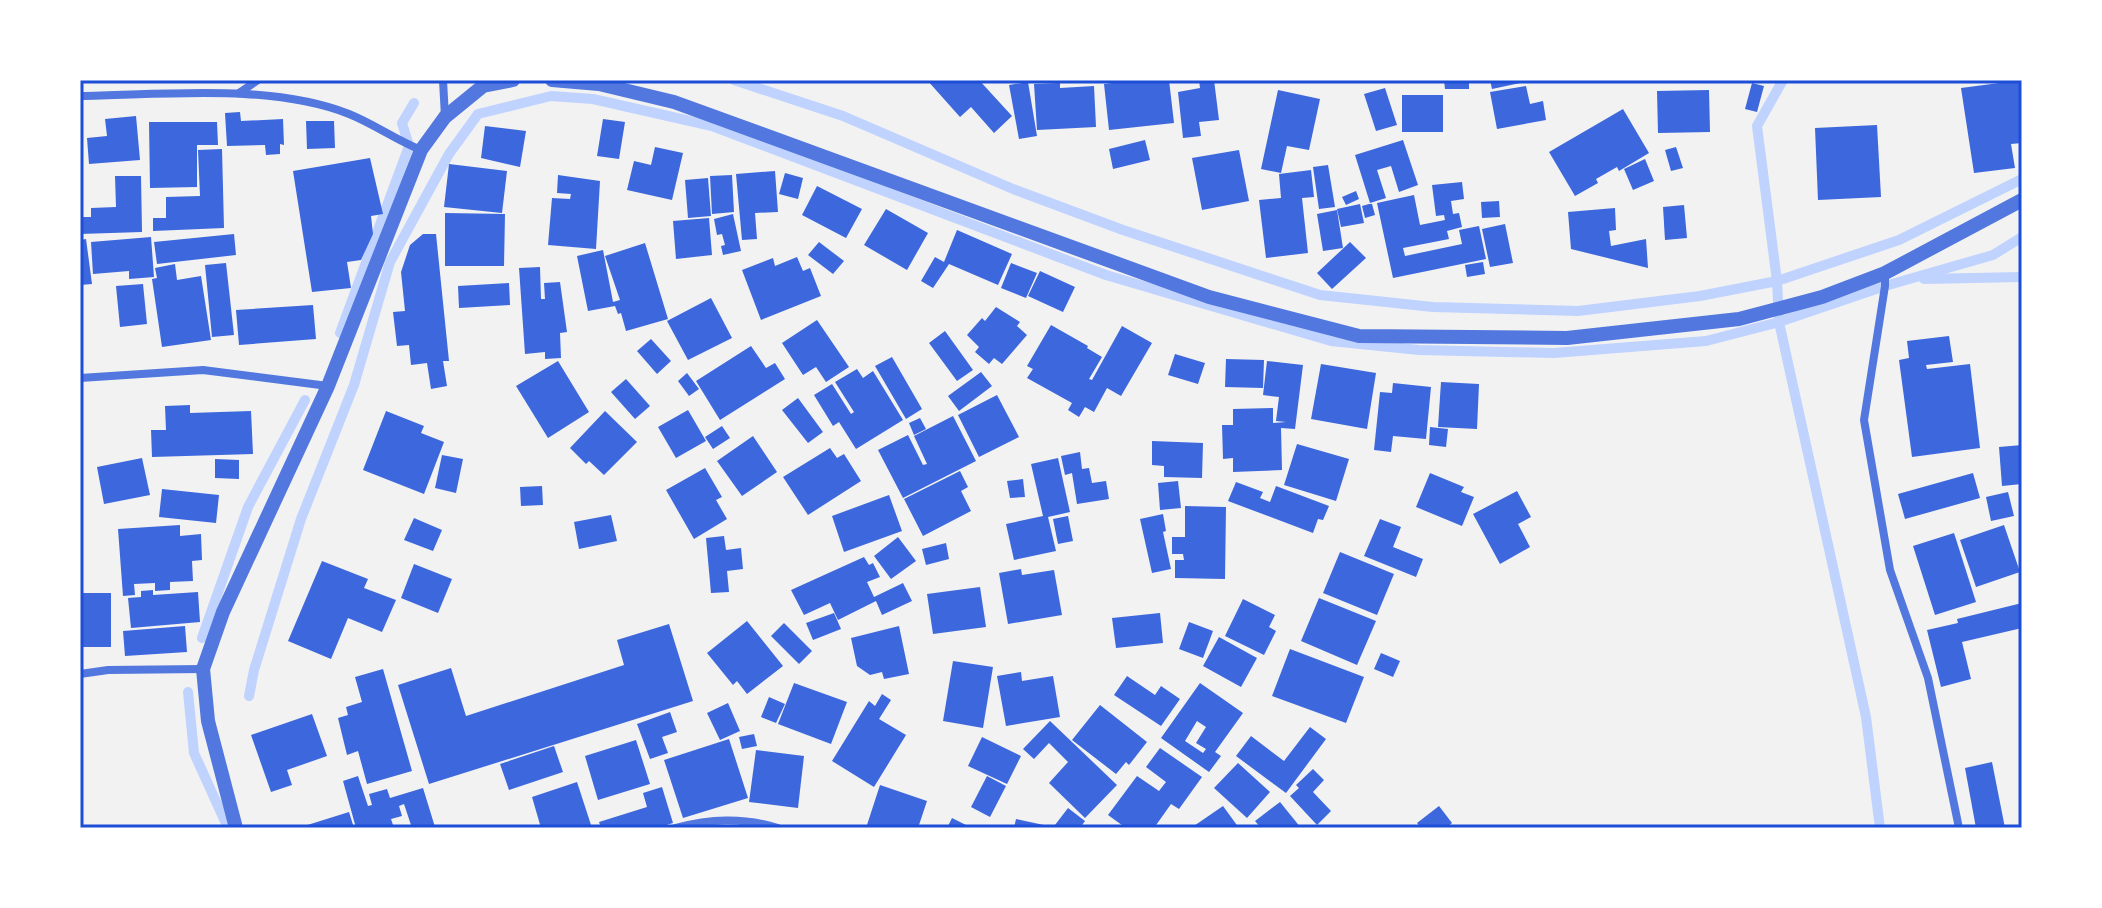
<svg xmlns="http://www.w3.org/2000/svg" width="2102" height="908" font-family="Merriweather,serif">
<rect width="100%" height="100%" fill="#f2f2f2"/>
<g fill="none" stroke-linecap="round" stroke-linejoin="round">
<!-- stream -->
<g stroke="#bfd3fe" stroke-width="10">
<path d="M734 80 843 116 1013 189 1123 230 1320 295 1433 307 1578 311 1700 296 1777 281 1899 240 2022 179"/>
<path d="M1783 80 1757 126 1777 281 1779 322 1866 717 1880 828"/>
<path d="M1924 279 2022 277"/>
<path d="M340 333 409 146 402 123 414 103"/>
<path d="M202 638 248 507 305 400"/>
<path d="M188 692 194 753 228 828"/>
<path d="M249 696 254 670 301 519 354 385 390 262 449 154 478 114 551 96 593 99 712 126 1106 275 1331 341 1419 350 1554 353 1706 341 1779 322 1885 286 1993 255 2022 237"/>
</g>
</g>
<!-- building -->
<g fill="#3d67dc" fill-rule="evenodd">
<path d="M927 80H979L1012 116 994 133 971 107 960 117Z"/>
<path d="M1138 80H1169L1174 123 1109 130 1104 84Z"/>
<path d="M1199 80H1214L1219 120 1199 122 1201 136 1183 138 1178 92 1200 88Z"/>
<path d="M1444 80H1469V89H1445Z"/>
<path d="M1490 80H1529V81L1492 89Z"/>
<path d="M2022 80V143L2011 144 2015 168 1974 173 1961 88Z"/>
<path d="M1028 82 1037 136 1019 139 1009 85Z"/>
<path d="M1060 83V88L1094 86 1096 127 1037 130 1034 84Z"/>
<path d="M1752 83 1764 86 1757 112 1745 109Z"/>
<path d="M1526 86 1530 104 1543 101 1546 120 1497 129 1490 92Z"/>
<path d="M1385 88 1397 125 1376 131 1364 94Z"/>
<path d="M1278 90 1320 99 1309 150 1287 146 1281 173 1261 169Z"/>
<path d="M1709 90 1710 132 1658 133 1657 91Z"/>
<rect x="1402" y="95" width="41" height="37"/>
<path d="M1623 109 1649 153 1619 171 1617 167 1596 179 1598 183 1575 196 1549 152Z"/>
<path d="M240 112 241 121 283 119 284 145 280 144V154L266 155 265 145 227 146 225 113Z"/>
<path d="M136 116 140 160 89 164 87 138 107 136 105 119Z"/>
<path d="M603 119 625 122 619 159 597 156Z"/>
<path d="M306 121H334L335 148 307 149Z"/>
<path d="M149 122H217L218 145H197V187L150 188Z"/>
<path d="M1877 125 1881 197 1818 200 1815 128Z"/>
<path d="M485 126 526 131 520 167 481 158Z"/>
<path d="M1145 140 1150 160 1113 169 1109 149Z"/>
<path d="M1403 140 1418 185 1399 192 1391 166 1377 170 1386 198 1370 203 1355 155Z"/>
<path d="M655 147 683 153 672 200 627 190 634 161 651 165Z"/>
<path d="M1676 147 1683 168 1671 171 1665 150Z"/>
<path d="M222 149 224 228 153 231V218H166V197L200 196 198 150Z"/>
<path d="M1239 150 1249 201 1202 210 1192 158Z"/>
<path d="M370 158 383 214 371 216 373 234 361 260 347 262 351 288 312 292 293 171Z"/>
<path d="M1645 159 1654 181 1633 190 1624 169Z"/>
<path d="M449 164 507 171 502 213 444 207Z"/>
<path d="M1328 165 1335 207 1319 209 1313 167Z"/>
<path d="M1311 170 1314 197 1302 198 1308 253 1266 258 1259 200 1281 198 1279 174Z"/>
<path d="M775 171 778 212 755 213 757 239 742 240 736 174Z"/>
<path d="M785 173 803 178 798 199 779 194Z"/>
<path d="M558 175 600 181 596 249 548 245 552 198 570 199 571 194 557 193Z"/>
<path d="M732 175 734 212 712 214 710 176Z"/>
<path d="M115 176H141L142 232 80 234V217H91V208L116 207Z"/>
<path d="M708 178 711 216 688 218 685 180Z"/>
<path d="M1462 182 1464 199 1451 201 1453 214 1459 213 1462 227 1447 231 1449 239 1403 248 1405 256 1462 244 1459 230 1479 226 1486 259 1393 278 1377 203 1414 195 1420 225 1445 220 1444 215 1436 216 1432 185Z"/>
<path d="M817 186 862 209 846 238 802 215Z"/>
<path d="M1356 191 1359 199 1346 205 1342 197Z"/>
<path d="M1499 201 1500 217 1482 218 1481 202Z"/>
<path d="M1360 204 1364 223 1341 227 1337 209Z"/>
<path d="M1369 204H1372L1375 215 1365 218 1362 206Z"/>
<path d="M1684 205 1687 238 1665 240 1663 207Z"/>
<path d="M1615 208 1616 230 1609 231 1611 246 1646 239 1648 268 1571 249 1568 212Z"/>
<path d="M886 209 928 233 907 270 864 245Z"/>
<path d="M1337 210 1343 248 1323 251 1317 214Z"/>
<path d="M445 213 505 214 504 266H445Z"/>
<path d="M733 214 741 251 723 255 721 246 725 245 722 234 717 235 714 219Z"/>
<path d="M709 218 712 255 676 259 673 221Z"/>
<path d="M1505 224 1513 263 1490 267 1482 229Z"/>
<path d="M957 230 1012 254 998 285 949 264 933 288 921 281 935 257 944 262Z"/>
<path d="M234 234 236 255 157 264 154 242Z"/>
<path d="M423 234H436L449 361H443L447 386 431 389 427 363 411 365 409 345 397 346 393 312 405 311 401 272 410 245Z"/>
<path d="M151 237 154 277 129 279V271L93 274 91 242Z"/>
<path d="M86 239 92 284 80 285V240Z"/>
<path d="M819 242 844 261 833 274 808 255Z"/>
<path d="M1350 242 1366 258 1332 289 1317 273Z"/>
<path d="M645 243 668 319 626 331 621 313 618 314 615 306 588 311 577 256 603 250 613 302 620 300 605 256Z"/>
<path d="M797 257 803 271 810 268 821 296 761 320 742 270 773 258 775 266Z"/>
<path d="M1483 262 1485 274 1467 277 1465 265Z"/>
<path d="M226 263 234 335 212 337 205 265Z"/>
<path d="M1011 263 1037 273 1026 298 1001 288Z"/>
<path d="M175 264 177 280 201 276 211 340 162 347 152 279 157 278 155 268Z"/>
<path d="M540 267 541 299H545L544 283 560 282 567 332 560 333 561 358 545 359V352L525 354 519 268Z"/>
<path d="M1040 271 1075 287 1063 312 1028 296Z"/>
<path d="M509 283 510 305 459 308 458 286Z"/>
<path d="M143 284 147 324 120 327 116 286Z"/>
<path d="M711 298 732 338 688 360 667 321Z"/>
<path d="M313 305 316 339 239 345 236 310Z"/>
<path d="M996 307 1020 322 1017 326 1027 335 1002 364 994 358 989 364 975 352 979 347 967 335 982 318 985 321Z"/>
<path d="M817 320 849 367 826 382 816 367 803 375 782 343Z"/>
<path d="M1051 325 1088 346 1087 348 1102 357 1089 379 1092 380 1122 326 1152 343 1121 396 1107 388 1094 412 1085 407 1079 417 1068 410 1072 403 1027 378 1033 369 1027 366Z"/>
<path d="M945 331 973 370 957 381 929 343Z"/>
<path d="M1949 336 1953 362 1926 365 1927 369 1970 364 1980 448 1912 457 1899 360 1909 358 1907 341Z"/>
<path d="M651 339 671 361 657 374 637 351Z"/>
<path d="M751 346 766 368 775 363 785 379 720 420 696 381Z"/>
<path d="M1175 354 1205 363 1198 384 1168 375Z"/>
<path d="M892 357 922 409 906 419 875 366Z"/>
<path d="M1226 359 1264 360 1263 388 1225 387Z"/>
<path d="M558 361 589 412 548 438 516 386Z"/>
<path d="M1267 361 1303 365 1295 429 1281 428 1282 470 1233 472V458L1223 459 1222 425H1233V409L1273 408V423L1286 422 1276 421 1279 397 1263 395Z"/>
<path d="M1321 364 1376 373 1367 429 1311 419Z"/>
<path d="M857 369 863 378 873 371 903 420 856 449 839 422 833 426 814 395 832 384 851 414 854 412 835 382Z"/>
<path d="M981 372 992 386 959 411 948 396Z"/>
<path d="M687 373 699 389 689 396 678 381Z"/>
<path d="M626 379 650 406 635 419 611 392Z"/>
<path d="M1441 382 1479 384 1477 429 1438 427Z"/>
<path d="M1393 383 1431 387 1426 439 1393 436 1391 452 1374 450 1380 392 1392 393Z"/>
<path d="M997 395 1019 437 979 457 958 415Z"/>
<path d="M798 398 823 432 808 443 782 410Z"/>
<path d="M190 405V413L251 411 253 454 152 457 151 430H166L165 406Z"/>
<path d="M688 410 706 441 676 458 658 427Z"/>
<path d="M386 411 424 426 421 433 444 442 424 494 363 470Z"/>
<path d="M605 411 637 442 604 475 589 461 586 464 570 448Z"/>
<path d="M953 416 976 461 903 498 878 450 908 435 923 465 927 464 914 436Z"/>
<path d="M920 418 926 429 914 435 909 423Z"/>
<path d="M722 426 730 438 713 449 705 437Z"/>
<path d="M1430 427 1448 429 1446 447 1429 445Z"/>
<path d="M753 436 777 472 742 496 717 461Z"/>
<path d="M1152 441 1203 443 1202 478 1164 477V466L1152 465Z"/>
<path d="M1297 444 1349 459 1336 501 1284 485Z"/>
<path d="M2022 445V484L2002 486 1999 447Z"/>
<path d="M830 448 837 458 844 454 861 481 808 515 783 477Z"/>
<path d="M1080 452 1082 469 1089 468 1092 483 1106 481 1109 499 1077 504 1072 473 1065 475 1061 456Z"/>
<path d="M442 455 463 459 456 493 435 488Z"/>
<path d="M142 458 150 495 104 504 97 467Z"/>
<path d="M1058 458 1070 512 1048 517 1056 551 1014 560 1006 524 1043 516 1031 464Z"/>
<path d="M215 459 239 460V479L215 478Z"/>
<path d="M705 468 722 497 716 500 727 519 694 539 666 490Z"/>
<path d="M960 471 968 487 961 491 971 511 923 536 904 499Z"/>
<path d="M1430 473 1464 487 1461 492 1474 497 1462 526 1416 507Z"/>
<path d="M1973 473 1980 498 1905 519 1898 494Z"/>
<path d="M1023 479 1025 497 1010 498 1007 481Z"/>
<path d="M1178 481 1181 508 1160 510 1158 483Z"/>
<path d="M1236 482 1263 492 1260 498 1270 502 1276 486 1329 506 1323 520 1318 519 1313 533 1228 501Z"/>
<path d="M542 486 543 505 521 506 520 487Z"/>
<path d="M162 489 219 495 216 523 159 517Z"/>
<path d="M1517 491 1531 517 1518 524 1530 547 1500 564 1473 514Z"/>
<path d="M2008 492 2014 516 1991 521 1986 497Z"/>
<path d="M889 495 902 531 844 552 832 516Z"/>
<path d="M1185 506 1226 507 1225 579 1175 578V560H1184L1183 554H1172V537H1185Z"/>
<path d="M1163 514 1166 531 1163 532 1171 569 1152 573 1140 519Z"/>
<path d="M611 515 617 541 579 549 574 522Z"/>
<path d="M1068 516 1073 541 1058 544 1053 519Z"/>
<path d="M414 518 442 530 433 551 404 540Z"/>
<path d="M1380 519 1401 527 1393 547 1423 559 1416 577 1364 556Z"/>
<path d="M180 525V536L201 534 202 560 192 561 193 581 170 582V590L155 591V583L134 584 135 595 123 596 118 529Z"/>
<path d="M2004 525 2020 572 1976 587 1960 540Z"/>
<path d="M1954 533 1976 602 1935 615 1913 546Z"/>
<path d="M724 536 726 550 741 548 743 569 727 571 729 592 711 593 706 538Z"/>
<path d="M898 537 916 561 891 579 874 556Z"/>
<path d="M946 543 949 559 926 565 922 549Z"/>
<path d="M1340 552 1394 574 1377 615 1323 593Z"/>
<path d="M864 557 869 565 873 563 880 577 867 582 874 597 903 583 912 601 882 615 876 601 838 620 830 603 804 615 791 590Z"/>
<path d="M322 561 368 579 364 588 396 600 382 632 348 618 331 659 288 641Z"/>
<path d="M414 564 452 579 438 613 401 598Z"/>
<path d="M1021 569 1022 575 1054 570 1062 615 1008 624 999 573Z"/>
<path d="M980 587 986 627 933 634 927 594Z"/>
<path d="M153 590V595L198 592 200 622 131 628 128 598 141 597V591Z"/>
<rect x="80" y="593" width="31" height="54"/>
<path d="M1319 598 1376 621 1357 665 1301 641Z"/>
<path d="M1243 599 1275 615 1269 627 1276 631 1264 655 1225 636Z"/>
<path d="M2022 603V628L1962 642 1971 679 1941 687 1927 630 1958 623 1957 619Z"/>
<path d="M834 613 841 629 813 640 806 623Z"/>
<path d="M1160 613 1163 643 1116 648 1112 618Z"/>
<path d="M747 621 783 666 747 694 737 681 733 685 707 653Z"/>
<path d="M1189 622 1213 631 1203 658 1179 649Z"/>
<path d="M784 623 812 651 799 664 771 636Z"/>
<path d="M669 624 693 701 429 784 398 685 451 668 466 716 624 665 617 640Z"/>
<path d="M185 626 187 652 125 656 123 631Z"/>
<path d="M899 626 909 674 884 679 882 672 870 675 857 666 851 638Z"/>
<path d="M1219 637 1257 658 1241 687 1203 666Z"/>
<path d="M1290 649 1364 677 1346 723 1272 696Z"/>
<path d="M1381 653 1400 661 1393 677 1374 669Z"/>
<path d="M953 661 993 667 983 728 943 721Z"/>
<path d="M383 669 412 771 367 784 358 751 347 755 338 718 348 715 346 707 362 702 355 677Z"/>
<path d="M1021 672 1022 681 1053 676 1060 717 1006 726 997 676Z"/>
<path d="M1127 676 1155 695 1161 686 1180 699 1161 726 1114 695Z"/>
<path d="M794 683 847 702 831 744 778 724Z"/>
<path d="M1200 683 1243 713 1215 752 1221 756 1209 772 1161 738ZM1197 721 1206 727 1196 743 1206 749 1203 753 1185 741Z"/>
<path d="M882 694 891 700 879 719 906 735 874 787 832 761 869 701 875 706Z"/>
<path d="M769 697 785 704 776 723 761 717Z"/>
<path d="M728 703 740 731 720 740 707 713Z"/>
<path d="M1100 705 1147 742 1129 765 1126 762 1116 774 1072 740Z"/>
<path d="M670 712 677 732 662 737 668 753 650 759 637 724Z"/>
<path d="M312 714 327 756 287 770 292 785 271 792 251 735Z"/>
<path d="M1050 721 1117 785 1085 818 1049 783 1068 762 1049 743 1034 759 1023 749Z"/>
<path d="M1310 727 1326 739 1286 793 1236 756 1251 736 1284 761Z"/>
<path d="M754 734 757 746 742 749 739 737Z"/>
<path d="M982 737 1021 756 1007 784 968 766Z"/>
<path d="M729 739 748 798 683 818 664 760Z"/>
<path d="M636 740 650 784 598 800 585 756Z"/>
<path d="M554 746 563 772 509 790 500 764Z"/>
<path d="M1160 748 1202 777 1179 809 1171 804 1154 828H1126L1108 815 1137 776 1159 791 1166 782 1146 767Z"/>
<path d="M756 750 804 756 798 808 749 802Z"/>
<path d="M1992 762 2005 828H1976L1965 768Z"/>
<path d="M1238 763 1270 792 1247 818 1214 788Z"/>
<path d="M1313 769 1324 780 1313 792 1331 811 1317 825 1290 796 1299 788 1296 785Z"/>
<path d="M358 776 368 806 372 805 369 794 387 789 390 798 423 788 435 827 412 828 404 804 399 806 402 816 391 819 393 825 385 828H356L343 781Z"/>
<path d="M987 776 1006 786 990 817 971 807Z"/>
<path d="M577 782 592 828H541L532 797Z"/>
<path d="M880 785 927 801 918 828H866Z"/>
<path d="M662 787 673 823 657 828H601L599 822 647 807 643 793Z"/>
<path d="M1280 802 1301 828H1261L1255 821Z"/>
<path d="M1223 806 1239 828H1191Z"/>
<path d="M1439 806 1452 823 1446 828H1421L1417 823Z"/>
<path d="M1068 808 1085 821 1080 828H1059L1055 825Z"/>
<path d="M349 812 354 828H301V827Z"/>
<path d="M952 818 972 828H947Z"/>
<path d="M1016 819 1053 827V828H1014Z"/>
</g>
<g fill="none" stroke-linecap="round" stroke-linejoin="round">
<!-- minor -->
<g stroke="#5277de" stroke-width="8">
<path d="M443 80 445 117"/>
<path d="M239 93 258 80"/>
<path d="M80 96C164 95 270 83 349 114 374 124 396 140 421 150"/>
<path d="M1885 273V286L1864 420 1890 570 1928 678 1959 828"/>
<path d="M80 378 203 370 328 386"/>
<path d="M80 674 108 670 203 669"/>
<path d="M675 828C710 819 742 817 778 828"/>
</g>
<!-- tertiary -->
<g stroke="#5277de" stroke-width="14">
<path d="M552 80 599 84 674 102 1209 297 1359 336 1567 338 1739 319 1822 297 1885 273 2022 200"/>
<path d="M236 828 208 721 203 669 223 612 328 386 421 150 445 117 483 86 513 80"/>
</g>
</g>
<!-- border -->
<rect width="2102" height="908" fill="none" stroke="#ffffff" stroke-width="164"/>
<rect x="82" y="82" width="1938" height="744" fill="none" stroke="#1d4ed8" stroke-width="3"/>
</svg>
